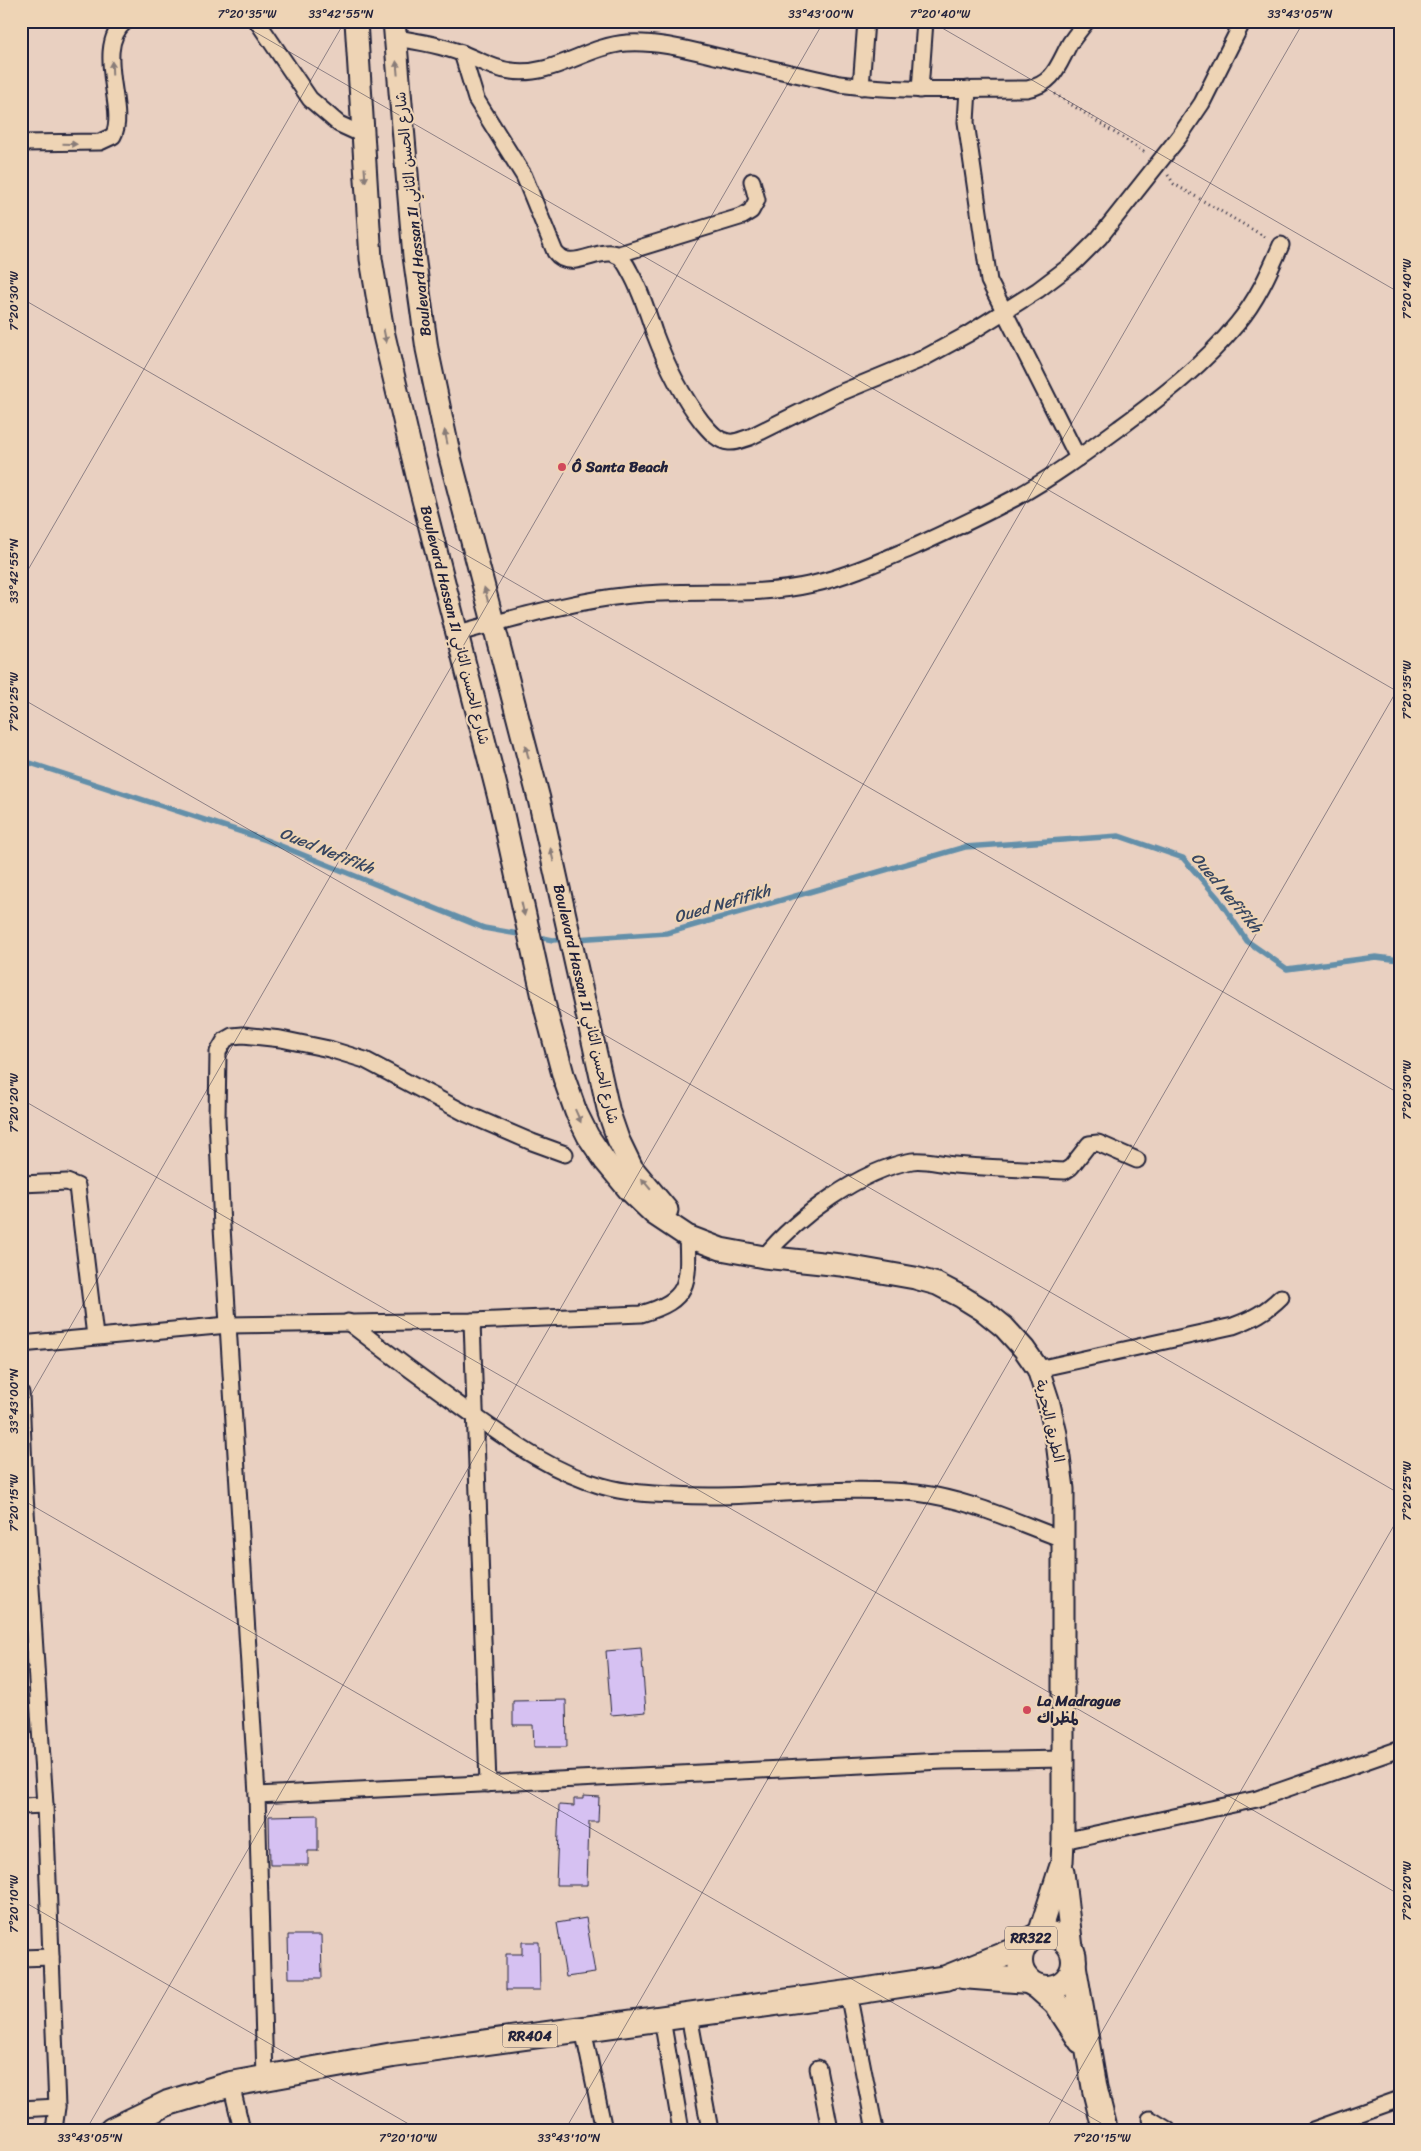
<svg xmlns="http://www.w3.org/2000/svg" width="1421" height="2151" font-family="Sriracha,'Playpen Sans Arabic',sans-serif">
<rect width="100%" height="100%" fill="#e9d0c1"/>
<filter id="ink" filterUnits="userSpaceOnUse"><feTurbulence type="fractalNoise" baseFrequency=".02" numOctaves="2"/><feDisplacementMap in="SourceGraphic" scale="10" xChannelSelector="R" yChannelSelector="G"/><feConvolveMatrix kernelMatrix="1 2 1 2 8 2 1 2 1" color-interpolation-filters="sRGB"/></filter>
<g filter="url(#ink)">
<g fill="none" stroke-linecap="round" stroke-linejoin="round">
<!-- stream -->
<g stroke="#648fa9" stroke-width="5.5">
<path d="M21 760 266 840 484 928 524 935"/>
<path d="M533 936 553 940 566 939"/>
<path d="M575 939 667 933 965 847 1119 836 1183 858 1218 898 1247 941 1287 969 1376 957 1400 960"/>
</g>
</g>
<!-- building -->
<g fill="#d6c1f2" stroke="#22223b">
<path d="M641 1648 646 1712 611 1715 606 1651Z"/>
<path d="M566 1700 567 1747H534L533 1725H513V1701Z"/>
<path d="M584 1796 599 1797 598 1822H589L587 1885H556L559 1805 574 1806V1799H584Z"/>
<path d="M318 1815V1851H308V1865H270L269 1816Z"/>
<path d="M586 1918 595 1973 566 1977 557 1923Z"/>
<path d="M288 1935H321L322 1978H289Z"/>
<path d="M522 1942H539L540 1990H506V1954H522Z"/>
<path d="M664 2127V2130H647Z"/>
</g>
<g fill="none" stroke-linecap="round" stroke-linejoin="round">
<!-- minor casing -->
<g stroke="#22223b" stroke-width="19">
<g id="minor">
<path d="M257 21 310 99 339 124 363 135"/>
<path d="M395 38C417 41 440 45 461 53 478 59 492 69 511 71 553 77 586 46 627 43 659 41 693 51 724 58 762 67 801 75 839 84 901 92 964 89 1027 89 1054 84 1058 65 1070 43 1075 36 1081 28 1087 21"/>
<path d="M462 53 476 99 524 176 555 252C570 273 598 247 616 254 623 258 627 266 630 272 641 291 647 311 654 332 666 364 681 395 702 422 709 430 717 441 729 442 736 443 743 439 750 437L835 395 922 359 968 334 1038 290 1075 262 1099 238 1179 137 1202 103 1243 21"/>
<path d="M861 87 866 21"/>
<path d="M968 89 966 122 989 281 1078 458"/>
<path d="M920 90 925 21"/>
<path d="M21 143 100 142 113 136C128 110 92 47 126 21"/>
<path d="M616 255 743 216 751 211 757 200 752 181"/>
<path d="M458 633C515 618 572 601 631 595 692 588 753 598 813 584 848 576 883 560 916 546 949 531 983 515 1015 498 1053 477 1088 451 1122 426 1164 395 1204 364 1237 324 1257 300 1269 273 1281 245"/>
<path d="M21 1184 67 1182 77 1186 95 1336"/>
<path d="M764 1257C797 1217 860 1170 912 1161 925 1159 941 1164 954 1165 991 1168 1028 1169 1065 1171L1071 1167 1089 1144 1098 1143 1137 1160"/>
<path d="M472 1321 488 1784"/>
<path d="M348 1322C389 1354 431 1385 473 1415 514 1444 553 1472 602 1486 626 1493 650 1494 675 1495 756 1500 836 1484 917 1493 968 1499 1016 1522 1065 1540"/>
<path d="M21 1344 228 1325 472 1321 641 1314C690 1300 689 1283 687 1236"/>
<path d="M1038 1369 1233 1326C1252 1319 1266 1312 1281 1297"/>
<path d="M21 1393 25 1495 45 1805 57 2107 54 2130"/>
<path d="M257 1795 943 1761 1063 1759"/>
<path d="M21 1806 45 1805"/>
<path d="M1063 1841 1257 1799 1400 1749"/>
<path d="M21 1958 51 1957"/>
<path d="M848 1993 875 2130"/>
<path d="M689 2015 710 2130"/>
<path d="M662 2019 681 2130"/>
<path d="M583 2029 604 2130"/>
<path d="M818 2068 830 2130"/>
<path d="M265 2078 257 1795 222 1227 217 1118 218 1052 225 1040 232 1036 243 1035 281 1039 329 1049 365 1060 467 1114 532 1142 565 1154"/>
<path d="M231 2084 242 2130"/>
<path d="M21 2109 57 2107"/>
<path d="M1150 2119 1168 2130"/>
<path d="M1313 2130 1400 2099"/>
</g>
</g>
<!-- secondary casing -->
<g stroke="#22223b" stroke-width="25">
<g id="secondary">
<path d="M356 21 371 259 383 331 419 484 502 810 546 1011 564 1078 576 1112 588 1136 605 1161 629 1190 654 1214 687 1236 721 1249 764 1257 841 1265 915 1278 937 1284 962 1297 983 1310 1004 1327 1024 1349 1038 1369 1048 1400 1056 1434 1063 1489V1841L1062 1862 1039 1934"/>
<path d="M394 21 414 256 427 349 449 453 539 799 609 1113 618 1139 632 1168 667 1210"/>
<path d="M1063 1872 1072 1948"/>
</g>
</g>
<!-- primary casing -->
<g stroke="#22223b" stroke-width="28">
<g id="primary">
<circle cx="1047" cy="1961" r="27"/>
<path d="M1074 1968 1095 2090 1105 2130"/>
<path d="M962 1976 1028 1981"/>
<path d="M1038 1987 1056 2003 1081 2041"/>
<path d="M112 2130 168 2103 231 2084 393 2055 848 1993 946 1978 1023 1947"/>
</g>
</g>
<!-- path -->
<g stroke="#22223b" stroke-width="3" stroke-dasharray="1 4" stroke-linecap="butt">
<path d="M1055 94 1146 153"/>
<path d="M1168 175 1174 184 1267 238"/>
</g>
<!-- minor -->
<use href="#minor" stroke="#eed4b5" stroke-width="15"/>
<!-- secondary -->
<use href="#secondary" stroke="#eed4b5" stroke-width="21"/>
<!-- primary -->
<use href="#primary" stroke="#eed4b5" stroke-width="24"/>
</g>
<!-- one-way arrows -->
<defs><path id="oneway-solid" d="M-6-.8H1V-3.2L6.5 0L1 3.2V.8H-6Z" transform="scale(1.25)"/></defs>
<g fill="#887b78">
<use href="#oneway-solid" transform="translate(112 68) rotate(-92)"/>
<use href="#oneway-solid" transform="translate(397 68) rotate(-95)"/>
<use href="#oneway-solid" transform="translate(70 144) rotate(1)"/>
<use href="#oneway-solid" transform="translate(365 175) rotate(86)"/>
<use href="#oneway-solid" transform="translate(385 336) rotate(78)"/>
<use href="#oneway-solid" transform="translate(446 437) rotate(-102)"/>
<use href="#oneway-solid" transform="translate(486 594) rotate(-105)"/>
<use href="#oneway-solid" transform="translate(527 752) rotate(-104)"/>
<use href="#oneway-solid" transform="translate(552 855) rotate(-103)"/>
<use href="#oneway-solid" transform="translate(523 909) rotate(78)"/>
<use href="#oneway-solid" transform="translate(578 1116) rotate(66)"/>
<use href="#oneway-solid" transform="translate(646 1184) rotate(-130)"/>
</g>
</g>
<!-- ticks -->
<path fill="none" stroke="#22223b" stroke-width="1" stroke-opacity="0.45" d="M236 21 1400 693M930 21 1400 293M21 298 1400 1094M21 582 345 21M21 698 1400 1494M21 1099 1400 1895M21 1412 824 21M21 1499 1113 2130M21 1900 419 2130M86 2130 1304 21M565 2130 1400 685M1045 2130 1400 1515"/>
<!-- markers -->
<g fill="#d1495b" stroke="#eed4b5" stroke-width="2">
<circle cx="562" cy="467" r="5"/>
<circle cx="1027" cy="1710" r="5"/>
</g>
<g text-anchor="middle" stroke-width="4.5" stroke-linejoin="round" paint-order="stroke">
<!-- shield labels -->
<g fill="#eed4b5" stroke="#5f5760" stroke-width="1">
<rect x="1005" y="1926.5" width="52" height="23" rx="4"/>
<rect x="502.5" y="2024.5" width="55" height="23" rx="4"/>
</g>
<g font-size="14" font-weight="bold" fill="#22223b">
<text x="1031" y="1943">RR322</text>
<text x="530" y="2041">RR404</text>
</g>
<!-- street labels -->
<g font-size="15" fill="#22223b" stroke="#eed4b5">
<text transform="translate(413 214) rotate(-96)" y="5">Boulevard Hassan II شارع الحسن الثاني</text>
<text transform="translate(455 625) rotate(76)" y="5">Boulevard Hassan II شارع الحسن الثاني</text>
<text transform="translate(586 1004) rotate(77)" y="5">Boulevard Hassan II شارع الحسن الثاني</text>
<text transform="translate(1050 1421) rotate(77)" y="5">الطريق البحرية</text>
</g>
<!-- poi labels -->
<g font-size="15" font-weight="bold" fill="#22223b" stroke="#eed4b5" text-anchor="start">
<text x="572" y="472">Ô Santa Beach</text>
<text x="1037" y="1706">La Madrague<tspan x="1037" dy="17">لمظراك</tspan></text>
</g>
<!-- water labels -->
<g font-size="16" font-style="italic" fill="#384660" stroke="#eed4b5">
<text transform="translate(327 850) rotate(22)" y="6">Oued Nefifikh</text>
<text transform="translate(1227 892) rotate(50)" y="6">Oued Nefifikh</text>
<text transform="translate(722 903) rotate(-16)" y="6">Oued Nefifikh</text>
</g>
</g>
<!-- margin -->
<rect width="1421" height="2151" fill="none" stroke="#eed4b5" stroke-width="55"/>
<rect x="28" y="28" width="1366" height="2096" fill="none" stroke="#22223b" stroke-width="2"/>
<g font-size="12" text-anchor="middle" fill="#22223b">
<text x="247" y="18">7°20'35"W</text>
<text x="341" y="18">33°42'55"N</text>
<text x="821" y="18">33°43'00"N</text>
<text x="940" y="18">7°20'40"W</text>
<text x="1300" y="18">33°43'05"N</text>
<text transform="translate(1407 289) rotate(-90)" y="4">7°20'40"W</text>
<text transform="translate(14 301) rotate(-90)" y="4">7°20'30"W</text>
<text transform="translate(14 571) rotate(-90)" y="4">33°42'55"N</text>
<text transform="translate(1407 690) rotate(-90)" y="4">7°20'35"W</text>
<text transform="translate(14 702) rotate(-90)" y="4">7°20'25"W</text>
<text transform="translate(1407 1090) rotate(-90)" y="4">7°20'30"W</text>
<text transform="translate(14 1103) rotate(-90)" y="4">7°20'20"W</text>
<text transform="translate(14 1401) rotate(-90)" y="4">33°43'00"N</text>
<text transform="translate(1407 1491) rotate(-90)" y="4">7°20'25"W</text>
<text transform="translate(14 1503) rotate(-90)" y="4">7°20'15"W</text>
<text transform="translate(1407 1891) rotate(-90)" y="4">7°20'20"W</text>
<text transform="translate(14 1904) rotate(-90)" y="4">7°20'10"W</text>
<text x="90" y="2142">33°43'05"N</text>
<text x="408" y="2142">7°20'10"W</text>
<text x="569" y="2142">33°43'10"N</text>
<text x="1102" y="2142">7°20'15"W</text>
</g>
</svg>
